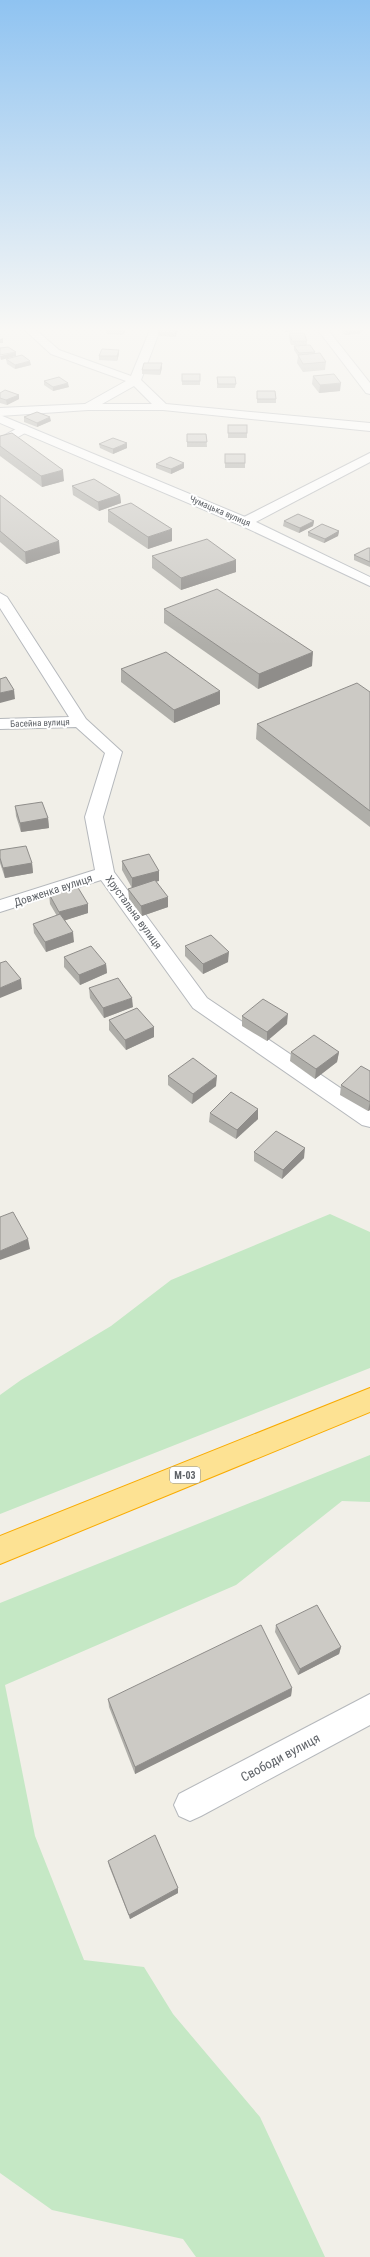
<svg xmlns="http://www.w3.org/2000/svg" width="370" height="2257" font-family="'Roboto Condensed',sans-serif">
<rect width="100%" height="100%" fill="#f1efe8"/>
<!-- green -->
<g fill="#c5e8c5">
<path d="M330 1214 370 1232V1368L0 1514V1395L21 1380 111 1326 171 1280Z"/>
<path d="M370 1455V1502L342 1501 236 1585 5 1685 35 1836 84 1960 144 1967 173 2014 260 2117 325 2257H196L183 2239 52 2210 0 2173V1603Z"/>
</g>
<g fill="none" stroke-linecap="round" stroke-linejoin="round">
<!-- street casing -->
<g stroke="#b5b8bc" stroke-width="2">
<g id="street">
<path d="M25 330H36L59 350 131 376 150 330H160L141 380 166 404 370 423V431L163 410H88L0 416V408L85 404 126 381 51 354ZM134 386 152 404H102Z"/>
<path d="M318 330H328L370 383V394L366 393Z"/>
<path d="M23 425 27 426 29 429 27 432 0 447V438Z"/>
<path d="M370 453V462L250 525 245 526 238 522 240 519Z"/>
<path d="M0 593 7 597 86 719 122 752 103 817 114 872 207 998 370 1108V1127L362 1125 193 1008 101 880 0 912V900L95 870 85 817 105 753 76 727 0 729V719L69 717 0 608Z"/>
<path d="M370 1694V1725L201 1816 190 1821 179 1816 174 1805 179 1794Z"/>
</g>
</g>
<!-- secondary casing -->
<g stroke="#b6babf" stroke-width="2">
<path id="secondary" d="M0 415 250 519 370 577V586L240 525 0 423Z"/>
</g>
<!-- highway casing -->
<g stroke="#f9ab00" stroke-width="2">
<path id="highway" d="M370 1388V1412L0 1564V1536Z"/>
</g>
<!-- street -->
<use href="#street" fill="#fff" fill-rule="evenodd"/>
<!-- secondary -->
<use href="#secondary" fill="#fff" fill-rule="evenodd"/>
<!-- highway -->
<use href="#highway" fill="#fde293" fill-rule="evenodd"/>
</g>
<!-- wall -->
<g fill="#afaea9">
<path d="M106 330H126L123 335 107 334Z"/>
<path d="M340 330H362L361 333 345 335Z"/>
<path d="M178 331 175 337 159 336 158 332Z"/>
<path d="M289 333 307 341V345H291L289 338Z"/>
<path d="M294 346 315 352V354L326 362 325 370 303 372 297 363 298 356 294 350Z"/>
<path d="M119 354 117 361 99 360V356Z"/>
<path d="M6 359 31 365 15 369 7 364Z"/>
<path d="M162 368 160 375 142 374V370Z"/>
<rect x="182" y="374" width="18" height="11"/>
<path d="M313 376 340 391 319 393 312 384Z"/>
<path d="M217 377 236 384 235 388H217Z"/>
<path d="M44 381 69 387 53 391 44 385Z"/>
<path d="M257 391 276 399V403H257Z"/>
<path d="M0 393 19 395V399L7 405 0 403Z"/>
<path d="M24 417 51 421 37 427 24 422Z"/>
<path d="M228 425 247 433V438H228Z"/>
<path d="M187 434H206L207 447H187Z"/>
<path d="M0 436 64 481 42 487 0 456Z"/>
<path d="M99 444 127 448 113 454 100 448Z"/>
<path d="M225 454 245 463V468H225Z"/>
<path d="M156 464 184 468 171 474 156 468Z"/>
<path d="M72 486 120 495 121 503 99 511 73 495Z"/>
<path d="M0 495 60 553 26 564 0 542Z"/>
<path d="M108 510 172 541 148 549 108 522Z"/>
<path d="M284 521H314L313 526 299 533 283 526Z"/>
<path d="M339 531 338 536 324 543 308 536V532Z"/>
<path d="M370 548V567L354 560V555Z"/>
<path d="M152 556 236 560V572L181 590 152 568Z"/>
<path d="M164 609 312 666 258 689 164 623Z"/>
<path d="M121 669 220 704 174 723 121 682Z"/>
<path d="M370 692V827L256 739 257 724Z"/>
<path d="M15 806 48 818 49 828 21 832 16 816Z"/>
<path d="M0 850 32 863 33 873 5 878 0 863Z"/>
<path d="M122 861 159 871V881H156L168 907 142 916 129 899 128 889 132 888 122 870Z"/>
<path d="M49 894 88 913 65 920 74 942 46 952 34 933 33 924 57 916 50 904Z"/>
<path d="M185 946 228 962 203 974 185 956Z"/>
<path d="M64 957 106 964 107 973 80 985 64 967Z"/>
<path d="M89 988 133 1007 104 1018 90 998Z"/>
<path d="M242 1016 287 1024 267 1041 242 1026Z"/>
<path d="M109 1020 154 1027V1037L126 1050 109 1030Z"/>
<path d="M291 1052H339L337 1062 315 1079 290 1061Z"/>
<path d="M370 1071V1110L368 1111 340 1095 341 1085Z"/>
<path d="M168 1076 216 1086 192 1104 168 1085Z"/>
<path d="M258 1109V1119L236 1139 209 1122 210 1113Z"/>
<path d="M254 1152 304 1158 282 1179 254 1161Z"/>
<path d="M276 1625 341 1647 339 1654 298 1675 275 1632Z"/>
<path d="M292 1688 291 1696 135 1774 109 1707 108 1699Z"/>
<path d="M108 1861 178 1893 130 1919 109 1866Z"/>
</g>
<!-- shaded-wall -->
<g fill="#8f8d8a">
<path d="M124 330H126L123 335V331Z"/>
<path d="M176 330H178V331L175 337V333Z"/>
<path d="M286 330H301V331L285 332Z"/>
<path d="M358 330H362L361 333 345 335 346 331Z"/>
<path d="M3 338V343H0V339Z"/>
<path d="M119 350V354L117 361V356Z"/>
<path d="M16 352V356L1 360 0 356Z"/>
<path d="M30 361 31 365 15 369V365Z"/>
<path d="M162 363V368L160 375V370Z"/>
<path d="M68 383 69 387 53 391V387Z"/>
<path d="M341 383 340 391 319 393 320 385Z"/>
<path d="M19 395V399L7 405 6 400Z"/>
<path d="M50 417 51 421 37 427V423Z"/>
<path d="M127 443V448L113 454V449Z"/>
<path d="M184 463V468L171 474V469Z"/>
<path d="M63 470 64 481 42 487 41 476Z"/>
<path d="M120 495 121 503 99 511 98 502Z"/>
<path d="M314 521 313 526 299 533 300 528Z"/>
<path d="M172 529V541L148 549V537Z"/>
<path d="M339 531 338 536 324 543 325 539Z"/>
<path d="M59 541 60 553 26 564 25 552Z"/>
<path d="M236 560V572L181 590V578Z"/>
<path d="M313 652 312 666 258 689 259 674Z"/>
<path d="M14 690 15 699 0 703V693Z"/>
<path d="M220 691V704L174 723V710Z"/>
<path d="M48 818 49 828 21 832 20 823Z"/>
<path d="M32 863 33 873 5 878 3 868Z"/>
<path d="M159 871V881L132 888V878Z"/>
<path d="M168 897V907L142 916 141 906Z"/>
<path d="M88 904V913L60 922 59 912Z"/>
<path d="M73 932 74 942 46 952 45 942Z"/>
<path d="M229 952 228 962 203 974V964Z"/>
<path d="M106 964 107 973 80 985 79 975Z"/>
<path d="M21 979 22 989 0 998V988Z"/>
<path d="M132 998 133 1007 104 1018 103 1008Z"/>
<path d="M288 1014 287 1024 267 1041V1032Z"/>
<path d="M154 1027V1037L126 1050 125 1040Z"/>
<path d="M339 1052 337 1062 315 1079 316 1069Z"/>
<path d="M217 1076 216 1086 192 1104 193 1094Z"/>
<path d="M370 1102V1110L368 1111Z"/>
<path d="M258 1109V1119L236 1139 237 1130Z"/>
<path d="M305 1148 304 1158 282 1179 283 1170Z"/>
<path d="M28 1239 30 1249 0 1260V1251Z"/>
<path d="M341 1647 339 1654 298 1675 300 1669Z"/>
<path d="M292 1688 291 1696 135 1774V1767Z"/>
<path d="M178 1888V1893L130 1919 129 1915Z"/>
</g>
<!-- building -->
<g fill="#cccac5" stroke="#8f8d8a">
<path d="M106 330H124L123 331Z"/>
<path d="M159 330H176L175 333 158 332Z"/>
<path d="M345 330H358L346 331Z"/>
<path d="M289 333H304L307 341H292Z"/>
<path d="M310 345 315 352 299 353 294 346Z"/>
<path d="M8 347 16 352 0 355V348Z"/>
<path d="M102 349 119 350 117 356H99Z"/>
<path d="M320 353 326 362 303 364 298 355Z"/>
<path d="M22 355 30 361 15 365 6 359Z"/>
<path d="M144 363H162L160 370H142Z"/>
<rect x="182" y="374" width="18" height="7"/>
<path d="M334 374 341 383 320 385 313 376Z"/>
<path d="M59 377 68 383 53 387 44 381Z"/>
<path d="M217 377H235L236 384H218Z"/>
<path d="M5 390 19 395 6 400 0 398V393Z"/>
<path d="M257 391H275L276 399H257Z"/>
<path d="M37 412 50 417 37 423 24 417Z"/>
<rect x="228" y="425" width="19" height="8"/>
<path d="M12 433 63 470 41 476 0 446V436Z"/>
<path d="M187 434H206L207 442H187Z"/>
<path d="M113 438 127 443 113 449 99 444Z"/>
<rect x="225" y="454" width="20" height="9"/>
<path d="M170 457 184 463 171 469 156 464Z"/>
<path d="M94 479 120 495 98 502 72 486Z"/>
<path d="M0 495 59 541 25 552 0 531Z"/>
<path d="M131 503 172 529 148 537 108 510Z"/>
<path d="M298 514 314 521 300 528 284 521Z"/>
<path d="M322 524 339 531 325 539 308 532Z"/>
<path d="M207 539 236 560 181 578 152 556Z"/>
<path d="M368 548H370V562L354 555Z"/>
<path d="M217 589 313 652 259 674 164 609Z"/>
<path d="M166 652 220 691 174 710 121 669Z"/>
<path d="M6 677 14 690 0 693V679Z"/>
<path d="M357 683 370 692V811L257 724Z"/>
<path d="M42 802 48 818 20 823 15 806Z"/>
<path d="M26 846 32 863 3 868 0 858V850Z"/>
<path d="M149 854 159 871 132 878 122 861Z"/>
<path d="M155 880 168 897 141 906 128 889Z"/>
<path d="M77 886 88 904 59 912 49 894Z"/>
<path d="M60 914 73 932 45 942 33 924Z"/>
<path d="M211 935 229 952 203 964 185 946Z"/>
<path d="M91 946 106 964 79 975 64 957Z"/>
<path d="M6 961 21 979 0 988V963Z"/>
<path d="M118 978 132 998 103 1008 89 988Z"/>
<path d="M263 999 288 1014 267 1032 242 1016Z"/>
<path d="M137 1008 154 1027 125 1040 109 1020Z"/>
<path d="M314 1035 339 1052 316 1069 291 1052Z"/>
<path d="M193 1058 217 1076 193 1094 168 1076Z"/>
<path d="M361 1066 370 1071V1102L341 1085Z"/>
<path d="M231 1092 258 1109 237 1130 210 1113Z"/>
<path d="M276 1131 305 1148 283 1170 254 1152Z"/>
<path d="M13 1212 28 1239 0 1251V1217Z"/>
<path d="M317 1605 341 1647 300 1669 276 1625Z"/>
<path d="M261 1625 292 1688 135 1767 108 1699Z"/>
<path d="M155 1835 178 1888 129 1915 108 1861Z"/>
</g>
<!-- sky -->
<linearGradient id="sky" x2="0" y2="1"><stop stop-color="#8fc3f1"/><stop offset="0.51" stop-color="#f9f8f5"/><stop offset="1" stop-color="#f9f8f5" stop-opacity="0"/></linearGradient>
<rect width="370" height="646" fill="url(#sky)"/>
<g text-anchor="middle" stroke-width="4" stroke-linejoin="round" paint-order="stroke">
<!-- far-street labels -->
<g font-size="9" fill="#5f6368" stroke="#fff">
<text transform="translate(220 511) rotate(23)" y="3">Чумацька вулиця</text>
<text transform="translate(40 723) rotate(-2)" y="3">Басейна вулиця</text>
</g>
<!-- shield labels -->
<rect fill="#fff" stroke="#8f9295" stroke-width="1" x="170" y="1467" width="30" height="16" rx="3"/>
<g font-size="10" font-weight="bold" fill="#5f6368">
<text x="185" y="1479">М-03</text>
</g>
<!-- street labels -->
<g font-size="11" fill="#5f6368" stroke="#fff">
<text transform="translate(53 890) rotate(-18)" y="4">Довженка вулиця</text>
<text transform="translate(134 912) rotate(54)" y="4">Хрустальна вулиця</text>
</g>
<!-- near-street labels -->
<g font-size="13" fill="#5f6368" stroke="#fff">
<text transform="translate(280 1757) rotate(-28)" y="5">Свободи вулиця</text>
</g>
</g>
</svg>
